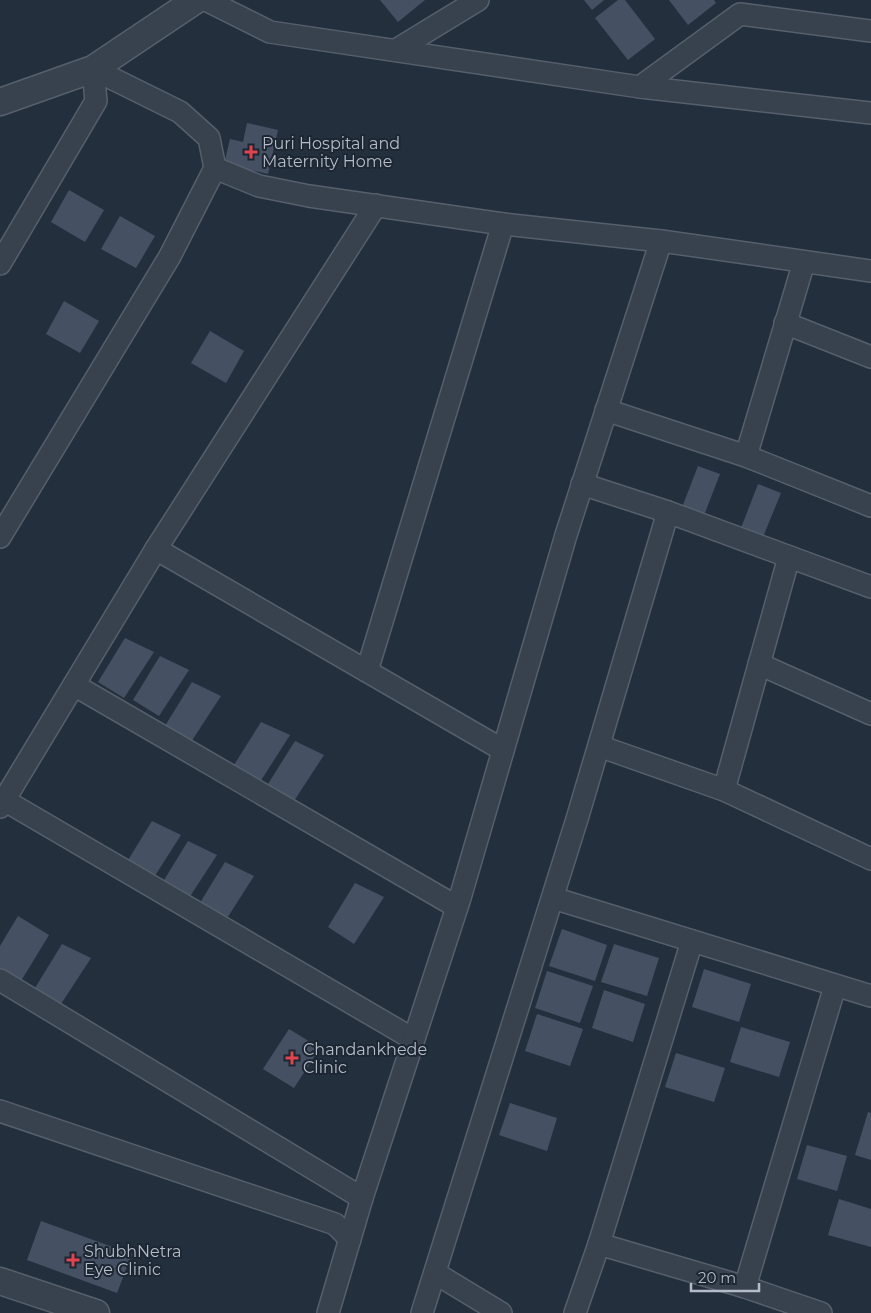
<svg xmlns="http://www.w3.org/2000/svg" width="871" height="1313" font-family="Montserrat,sans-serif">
<rect width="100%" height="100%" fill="#242f3e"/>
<!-- building -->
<g fill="#455162">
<path d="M380 0H425L398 22Z"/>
<path d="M584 0H604L592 10Z"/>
<path d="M618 0H625L655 39 628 60 595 18Z"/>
<path d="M669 0H714L716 3 688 25Z"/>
<path d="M247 123 278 130 268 174 224 164 230 139 243 142Z"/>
<path d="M69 190 104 210 85 242 51 222Z"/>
<path d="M120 216 155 236 136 268 101 249Z"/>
<path d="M64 301 99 321 80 353 46 334Z"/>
<path d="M210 331 244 351 226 383 191 363Z"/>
<path d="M698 466 720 474 703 518 681 510Z"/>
<path d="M758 484 781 493 763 537 741 528Z"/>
<path d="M125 638 154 652 124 698 98 682Z"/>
<path d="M160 656 189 670 159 716 133 700Z"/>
<path d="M192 682 221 696 191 742 165 726Z"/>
<path d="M261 722 290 735 260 782 234 765Z"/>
<path d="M295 741 324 755 294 801 268 784Z"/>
<path d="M152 821 181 835 151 882 125 865Z"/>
<path d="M188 841 217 855 187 901 161 885Z"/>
<path d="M225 862 254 876 224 923 198 906Z"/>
<path d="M355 883 384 897 354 944 328 927Z"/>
<path d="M18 916 49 935 21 981 0 968V946Z"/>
<path d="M562 929 607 945 595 981 549 966Z"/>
<path d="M62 944 91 958 61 1004 35 988Z"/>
<path d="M614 944 659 958 647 996 601 982Z"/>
<path d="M704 969 751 984 739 1022 692 1007Z"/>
<path d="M547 971 593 986 580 1023 535 1008Z"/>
<path d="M604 990 645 1004 633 1042 592 1028Z"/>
<path d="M537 1014 583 1029 570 1066 525 1051Z"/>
<path d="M741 1027 790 1042 779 1077 730 1062Z"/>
<path d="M289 1029 320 1048 294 1088 263 1069Z"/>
<path d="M676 1053 725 1068 714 1102 665 1087Z"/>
<path d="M510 1103 557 1118 547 1151 499 1135Z"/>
<path d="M868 1112 871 1113V1160L855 1155Z"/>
<path d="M807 1145 847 1156 837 1191 797 1179Z"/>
<path d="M839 1199 871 1209V1247L828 1235Z"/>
<path d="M41 1221 132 1254 117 1293 27 1260Z"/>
</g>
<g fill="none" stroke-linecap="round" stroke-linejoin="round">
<!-- minor casing -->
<g stroke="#565f6c" stroke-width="24">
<g id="minor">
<path d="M206 0 270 32 640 87 871 113"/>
<path d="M396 50 478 0"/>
<path d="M640 87 740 14 871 31"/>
<path d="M0 264 96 101 93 69 180 112 209 138 215 168 259 186 309 196 503 224 661 241 871 271"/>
<path d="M785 323 871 357"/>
<path d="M606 410 746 456 871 506"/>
<path d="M746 456 804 262"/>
<path d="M582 484 668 512 871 587"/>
<path d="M0 537 170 256 215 168"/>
<path d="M156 549 503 750"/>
<path d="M759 664 871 714"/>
<path d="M367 671 503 224"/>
<path d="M74 685 457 907"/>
<path d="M599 746 724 790 789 557"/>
<path d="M724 790 871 859"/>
<path d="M4 800 413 1039"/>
<path d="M0 807 156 549 376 205"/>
<path d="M553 898 871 996"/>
<path d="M692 941 599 1244 745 1287 821 1313"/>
<path d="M0 980 362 1198"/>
<path d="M0 1111 335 1224 350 1239"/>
<path d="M435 1273 501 1313"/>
<path d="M745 1287 835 986"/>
<path d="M328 1313 362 1198 460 898 566 535 661 241"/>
<path d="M422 1313 577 819 668 512"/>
<path d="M575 1313 599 1244"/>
</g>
</g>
<!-- tertiary casing -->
<g stroke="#565f6c" stroke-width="29">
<g id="tertiary">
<path d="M0 102 93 69 196 0"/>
<path d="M0 1281 96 1313"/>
</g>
</g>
<!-- minor -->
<use href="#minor" stroke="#38414e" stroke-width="21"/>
<!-- tertiary -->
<use href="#tertiary" stroke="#38414e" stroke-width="26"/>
</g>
<!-- markers -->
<g fill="#e0444e" stroke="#1d2633" stroke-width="2">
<path d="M248.5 144.5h5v5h5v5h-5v5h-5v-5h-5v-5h5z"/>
<path d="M289.5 1050.5h5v5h5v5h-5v5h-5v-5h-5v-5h5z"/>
<path d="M70.5 1252.5h5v5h5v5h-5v5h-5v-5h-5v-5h5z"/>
</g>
<g text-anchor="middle" stroke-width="4" stroke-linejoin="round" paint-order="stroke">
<!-- poi labels -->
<g font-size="16" fill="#b4bcc9" stroke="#1d2633" text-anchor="start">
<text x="262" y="149">Puri Hospital and<tspan x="262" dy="18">Maternity Home</tspan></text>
<text x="303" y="1055">Chandankhede<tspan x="303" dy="18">Clinic</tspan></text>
<text x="84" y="1257">ShubhNetra<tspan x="84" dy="18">Eye Clinic</tspan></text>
</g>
</g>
<!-- scale -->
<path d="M691 1283v8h68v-8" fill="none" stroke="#b4bcc9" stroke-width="2.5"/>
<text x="698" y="1283" font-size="15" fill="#b4bcc9" stroke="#1d2633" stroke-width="4" paint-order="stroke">20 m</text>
</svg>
